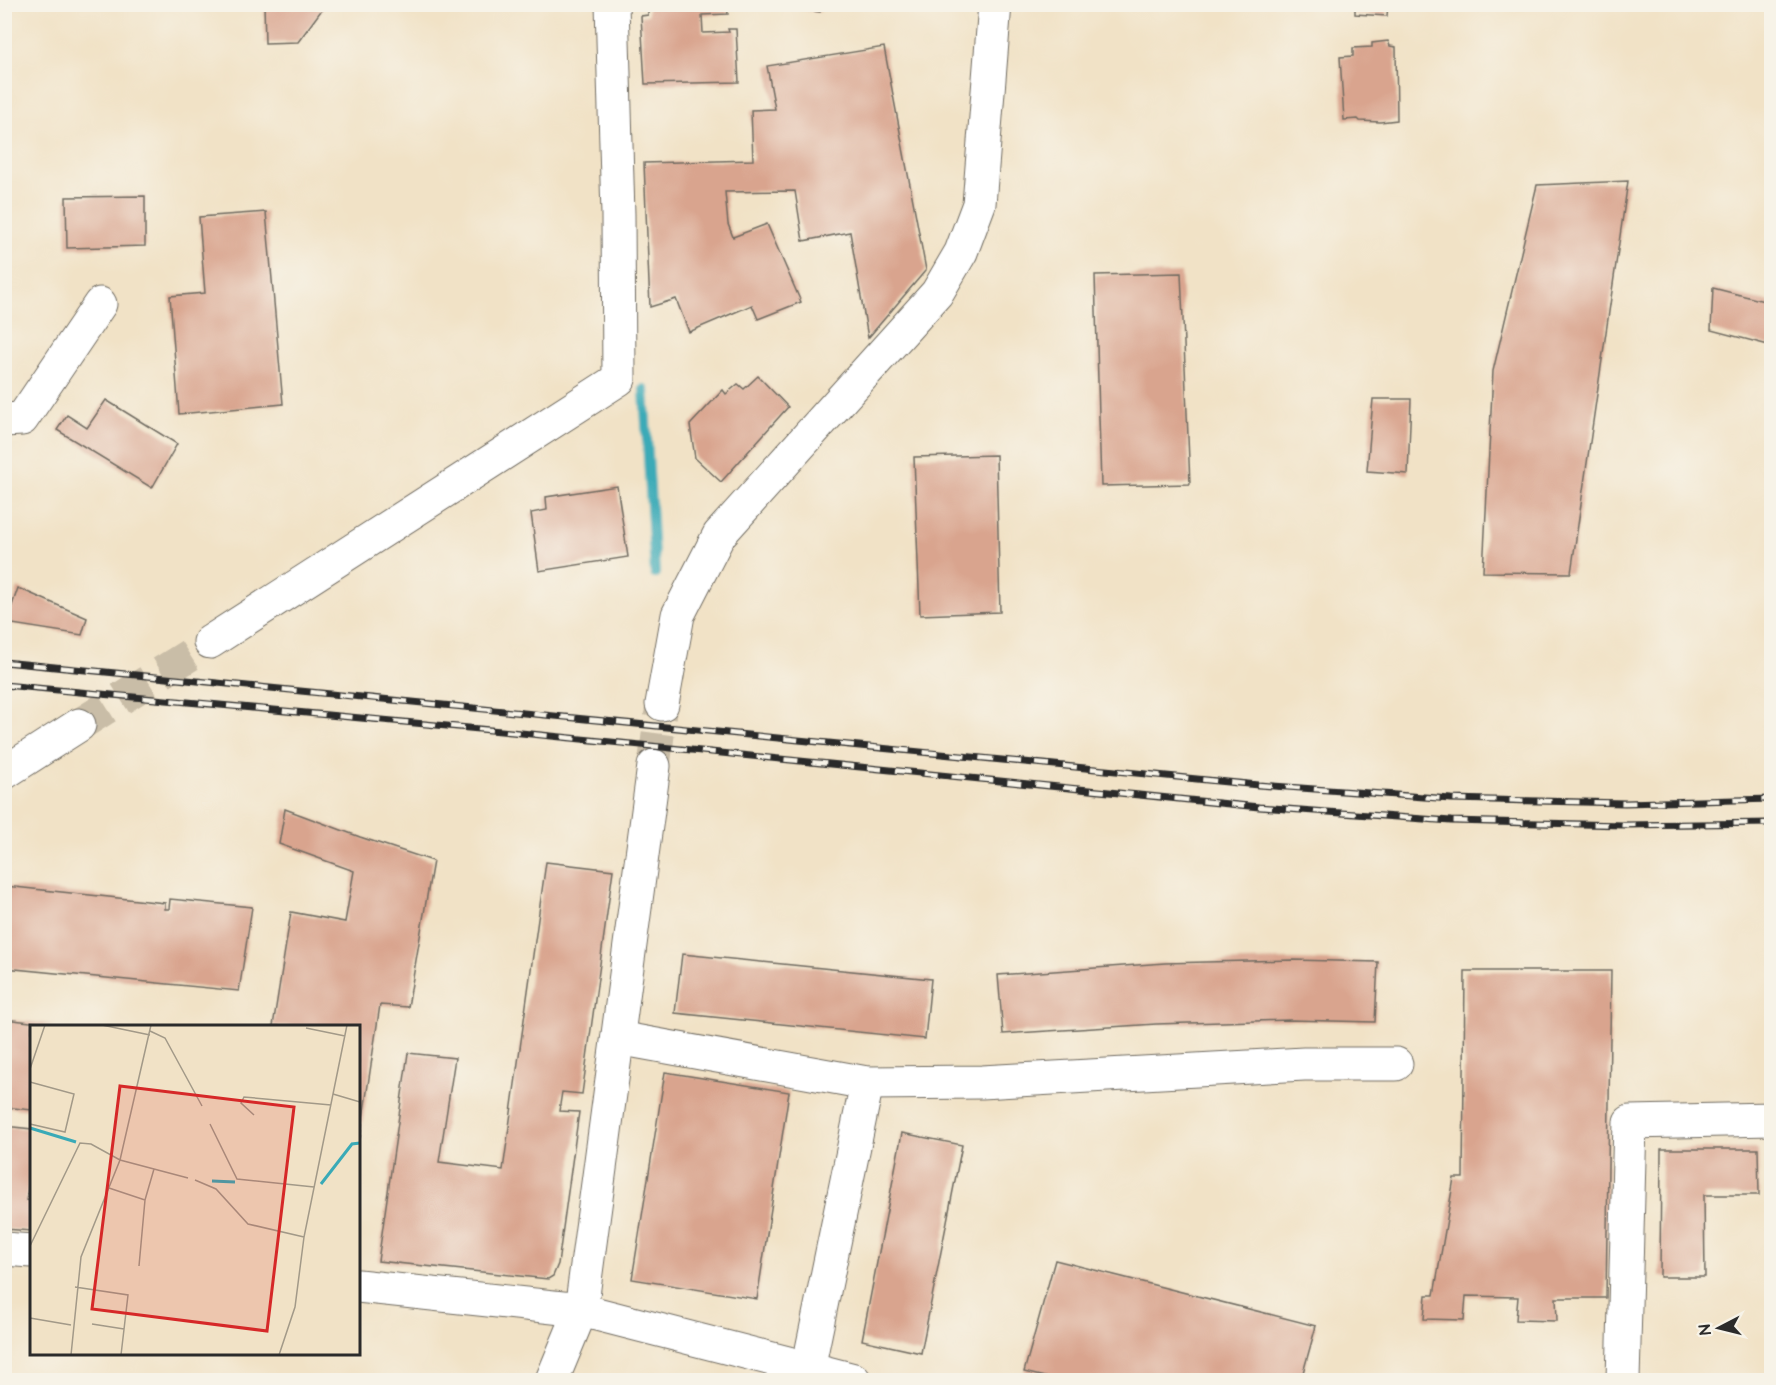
<svg xmlns="http://www.w3.org/2000/svg" width="1776" height="1385" font-family="'Architects Daughter',sans-serif">
<rect width="100%" height="100%" fill="#f7f3e8"/>
<filter id="ink" filterUnits="userSpaceOnUse"><feTurbulence type="fractalNoise" baseFrequency=".0167" numOctaves="2"/><feDisplacementMap in="SourceGraphic" scale="12" xChannelSelector="R" yChannelSelector="G"/><feConvolveMatrix kernelMatrix="1 2 1 2 8 2 1 2 1" color-interpolation-filters="sRGB"/></filter>
<filter id="wash" filterUnits="userSpaceOnUse"><feTurbulence type="fractalNoise" baseFrequency=".008" numOctaves="4" result="noise"/><feDisplacementMap in="SourceGraphic" scale="24" xChannelSelector="R" yChannelSelector="G"/><feGaussianBlur stdDeviation="1.35" result="paint"/><feColorMatrix in="noise" values="0 0 0 0 0 0 0 0 0 0 0 0 0 0 0 0 0 1.4 0 .05"/><feComposite in="paint" operator="in"/></filter>
<g filter="url(#wash)">
<rect width="100%" height="100%" fill="#f1e2c6"/>
<g fill="none" stroke-linecap="round" stroke-linejoin="round">
<!-- stream -->
<path stroke="#3aaab7" stroke-width="10" d="M644 389 655 573"/>
</g>
<g id="blocks">
<!-- building -->
<g fill="#d9a48e">
<path d="M264 4H326L298 42 265 43Z"/>
<path d="M648 4H727L728 14 702 15 703 33 729 32 728 29H736L739 82 645 84 641 16 648 15Z"/>
<path d="M780 4H821L820 12 780 7Z"/>
<path d="M1355 4H1388L1387 16 1355 14Z"/>
<path d="M1388 41 1390 46 1396 47 1397 120 1380 122 1360 121 1358 119 1344 120 1340 57 1353 56V48L1372 47V43Z"/>
<path d="M884 47 926 270 868 338 850 232 803 241 795 191 725 192 728 224 733 237 767 224 801 302 758 319 752 305 689 332 676 299 650 307 644 163 753 160 751 110 775 109 767 66Z"/>
<path d="M1628 181 1571 573 1483 572 1493 371 1537 185Z"/>
<path d="M145 196V246L67 248 66 197Z"/>
<path d="M266 212 283 404 179 414 170 296 205 293 199 217Z"/>
<path d="M1181 273 1190 484 1101 486 1095 275Z"/>
<path d="M1713 288 1772 303V346L1711 330Z"/>
<path d="M758 376 788 407 721 482 695 458 690 425 723 390 726 394 738 384 744 389Z"/>
<path d="M1373 399H1411L1408 474 1367 471Z"/>
<path d="M106 400 177 444 152 488 57 430 67 415 87 428Z"/>
<path d="M996 455 1000 612 920 615 914 457Z"/>
<path d="M617 486 628 557 539 571 531 513 547 510 546 497Z"/>
<path d="M18 588 87 618 82 635 6 623Z"/>
<path d="M285 809 360 837 433 861 408 1007 380 1005 360 1138 358 1026H273L291 912 345 922 354 871 279 844Z"/>
<path d="M546 862 613 870 582 1094 562 1092 559 1111 579 1112 558 1264 553 1276 548 1279 378 1261 408 1053 455 1058 439 1162 503 1170Z"/>
<path d="M5 886 165 903V909H169L170 899 252 907 239 991 5 968Z"/>
<path d="M682 954 931 979 925 1039 675 1013Z"/>
<path d="M1292 960 1378 962 1375 1022 1290 1020 1156 1024 1003 1034 998 975 1165 963Z"/>
<path d="M1465 971H1611L1606 1298H1556L1557 1321 1516 1320 1518 1297 1466 1296 1464 1320 1424 1319 1426 1295H1434L1454 1178H1463Z"/>
<path d="M4 1019 57 1025 32 1026V1110L4 1107Z"/>
<path d="M665 1072 789 1092 757 1299 632 1279Z"/>
<path d="M4 1126 32 1129V1168L26 1200 32 1201V1231L4 1229Z"/>
<path d="M902 1133 962 1145 921 1353 862 1340Z"/>
<path d="M1661 1149H1758L1759 1195H1704L1705 1277H1660Z"/>
<path d="M1055 1260 1316 1326 1301 1380H1057L1024 1372Z"/>
</g>
</g>
</g>
<g filter="url(#ink)">
<use href="#blocks" fill-opacity="0" stroke="#706b61" stroke-width="1.5"/>
<g fill="none" stroke-linecap="round" stroke-linejoin="round">
<!-- minor-tunnel -->
<g stroke="#c9bda7" stroke-width="33" stroke-dasharray="33 16" stroke-linecap="butt">
<path d="M79 725 210 642"/>
<path d="M654 766 662 704"/>
</g>
<!-- minor casing -->
<g stroke="#706b61" stroke-width="35">
<g id="minor">
<path d="M4 420 22 419 100 304"/>
<path d="M210 642 619 379 618 215 612 4"/>
<path d="M662 704 678 615 719 535 937 293 961 252 979 204 995 4"/>
<path d="M4 773 79 725"/>
<path d="M618 1038 867 1083 982 1082 1304 1064H1396"/>
<path d="M4 1249 32 1251"/>
<path d="M358 1286 581 1310 854 1380"/>
<path d="M808 1369 867 1083"/>
<path d="M552 1380 581 1310 654 766"/>
<path d="M1623 1380 1630 1122 1772 1119"/>
</g>
</g>
<!-- minor -->
<use href="#minor" stroke="#fff" stroke-width="33"/>
<!-- rail casing -->
<g stroke="#2b2b2b" stroke-width="7">
<g id="rail">
<path d="M4 662 1258 785 1451 799 1625 803 1772 799"/>
<path d="M4 685 501 731 1259 807 1451 821 1624 825 1772 823"/>
</g>
</g>
<!-- rail -->
<use href="#rail" stroke="#f7f3e8" stroke-width="4.5" stroke-dasharray="14" stroke-linecap="butt"/>
</g>
</g>
<!-- overview -->
<g transform="translate(30 1025)">
<rect width="330" height="330" fill="#f1e2c6"/>
<path fill="none" stroke="#3aaab7" stroke-width="3" d="M0 103 46 117M182 156 205 157M291 159 322 119 330 118"/>
<path fill="none" stroke="#a29988" stroke-width="1.5" d="M72 0 120 10M276 3 315 11M120 6 135 13 172 81M0 44 15 0M0 57 44 69 35 107 0 99M303 69 330 77M224 90 211 78 214 72 301 80M180 99 207 154 284 162M165 155 186 164 218 199 274 212M79 163 115 175M0 221 50 118 61 119 90 135 158 153M109 241 115 175 124 144M45 262 98 270 91 330M0 293 41 300M62 299 94 304M41 330 51 232 90 135 121 0M249 330 265 282 274 212 317 0"/>
<path fill="#d62828" fill-opacity="0.15" stroke="#d62828" stroke-width="3" d="M90 61 264 82 237 306 62 284Z"/>
<rect width="330" height="330" fill="none" stroke="#2b2b2b" stroke-width="3"/>
</g>
<!-- margin -->
<rect width="1776" height="1385" fill="none" stroke="#f7f3e8" stroke-width="24"/>
<!-- north arrow -->
<g transform="translate(1719 1328) rotate(263)" stroke="#f7f3e8" stroke-width="4.5" paint-order="stroke">
<path d="M0-4.5L10 22L0 15L-10 22Z" fill="#2b2b2b"/>
<text y="-9" font-size="16" font-weight="bold" text-anchor="middle" fill="#2b2b2b">N</text>
</g>
</svg>
